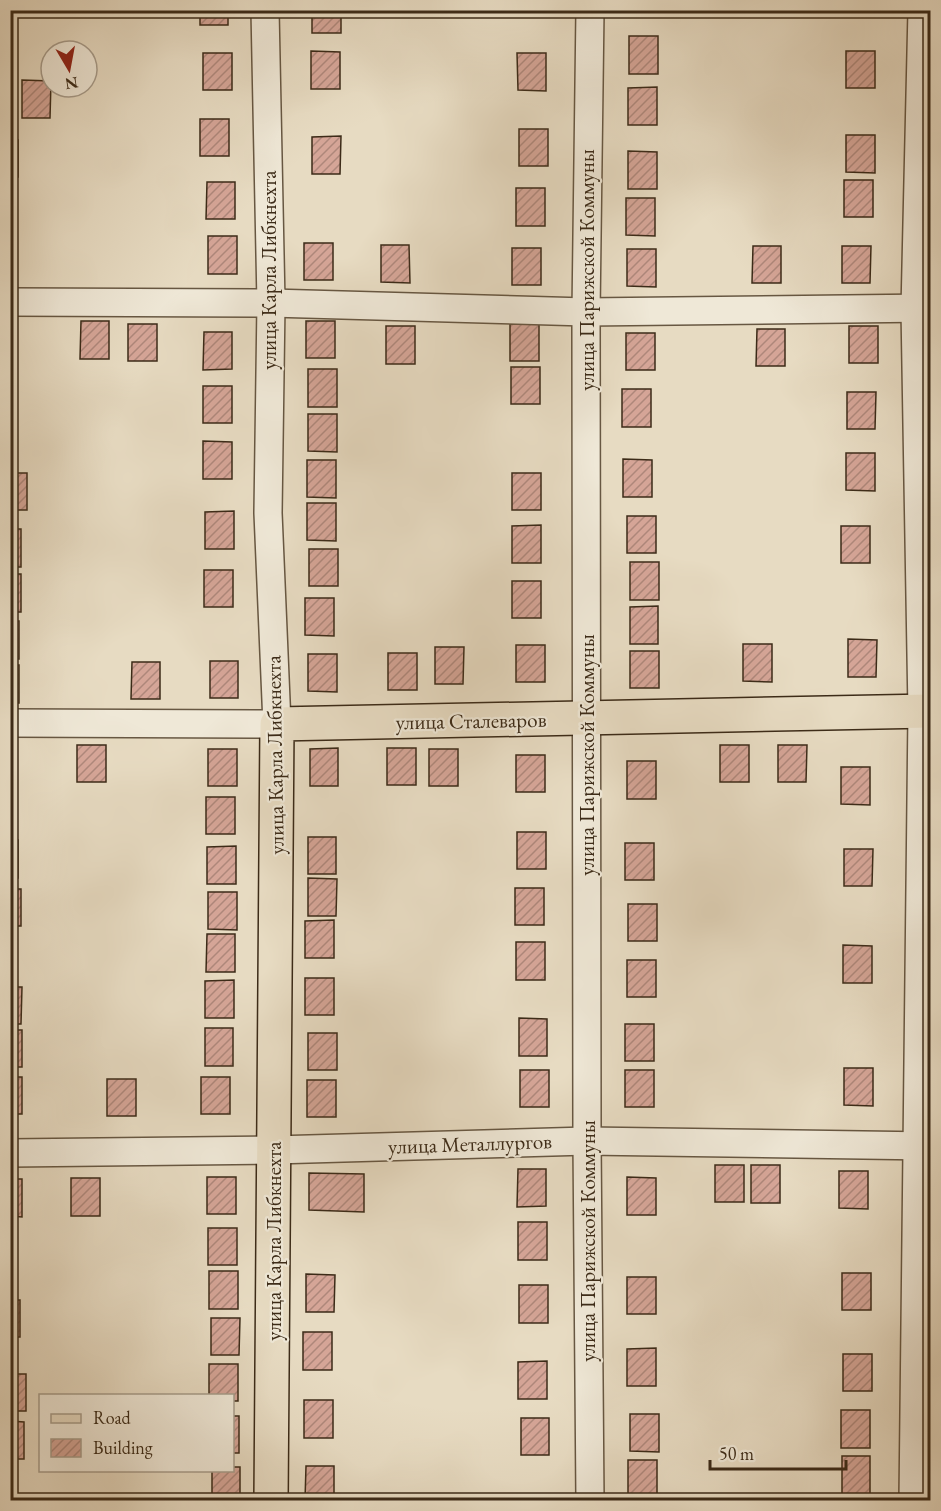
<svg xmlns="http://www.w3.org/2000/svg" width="941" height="1511" font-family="'EB Garamond',serif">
<defs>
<pattern id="building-hatch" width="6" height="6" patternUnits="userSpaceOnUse" patternTransform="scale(1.5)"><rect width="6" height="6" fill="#d5a597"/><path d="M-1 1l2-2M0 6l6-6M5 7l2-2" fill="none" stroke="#ae877a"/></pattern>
</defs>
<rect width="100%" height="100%" fill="#e7dbc2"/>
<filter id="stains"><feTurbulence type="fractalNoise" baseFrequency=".00333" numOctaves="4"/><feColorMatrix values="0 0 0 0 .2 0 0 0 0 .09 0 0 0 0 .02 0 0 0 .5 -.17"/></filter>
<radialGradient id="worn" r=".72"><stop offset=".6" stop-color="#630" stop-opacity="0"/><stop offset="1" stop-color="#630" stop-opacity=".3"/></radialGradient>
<!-- building -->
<g fill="url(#building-hatch)" stroke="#3c2b18" stroke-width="1.5">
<rect x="200" y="10" width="28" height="15"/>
<rect x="312" y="10" width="29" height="23"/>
<rect x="629" y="36" width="29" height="38"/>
<path d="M311 51 340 52V89H311Z"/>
<rect x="846" y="51" width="29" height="37"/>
<rect x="203" y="53" width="29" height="37"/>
<path d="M517 53H546V91L518 90Z"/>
<path d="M22 80 51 81 50 118H22Z"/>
<path d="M657 87V125H628V88Z"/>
<rect x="200" y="119" width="29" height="37"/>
<rect x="519" y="129" width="29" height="37"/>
<path d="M846 135H875V173L846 172Z"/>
<path d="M341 136 340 174H312V137Z"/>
<rect x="10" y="140" width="8" height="37"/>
<path d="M628 151 657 152V189H628Z"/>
<rect x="844" y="180" width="29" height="37"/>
<path d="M207 182H235V219H206Z"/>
<rect x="516" y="188" width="29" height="38"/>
<rect x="10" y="190" width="5" height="37"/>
<path d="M626 198H655V236L626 235Z"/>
<rect x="208" y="236" width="29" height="38"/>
<rect x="10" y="238" width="5" height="37"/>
<rect x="304" y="243" width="29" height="37"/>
<path d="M381 245H409L410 283 381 282Z"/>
<path d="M753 246H781V283H752Z"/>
<path d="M842 246H871L870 283H842Z"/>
<rect x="512" y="248" width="29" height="37"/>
<path d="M627 249H656V287L627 286Z"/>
<path d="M81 321H109V359H80Z"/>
<rect x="306" y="321" width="29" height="37"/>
<rect x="10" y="323" width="4" height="37"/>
<rect x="128" y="324" width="29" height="37"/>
<rect x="510" y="324" width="29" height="37"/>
<rect x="386" y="326" width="29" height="38"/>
<rect x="849" y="326" width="29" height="37"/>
<path d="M757 329H785V366H756Z"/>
<path d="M204 332H232V369L203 370Z"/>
<rect x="626" y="333" width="29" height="37"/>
<rect x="511" y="367" width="29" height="37"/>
<rect x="308" y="369" width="29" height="38"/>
<rect x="10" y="377" width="4" height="38"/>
<rect x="203" y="386" width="29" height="37"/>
<rect x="622" y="389" width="29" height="38"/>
<path d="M847 392H876L875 429H847Z"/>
<path d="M308 414H337V452L308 451Z"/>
<rect x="10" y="420" width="7" height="37"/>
<path d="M203 441 232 442V479H203Z"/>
<path d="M846 453H875V491L846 490Z"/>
<path d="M623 459 652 460V497H623Z"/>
<path d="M307 460H336V498L307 497Z"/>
<rect x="10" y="473" width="17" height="37"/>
<rect x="512" y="473" width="29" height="37"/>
<path d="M307 503H336V541L307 540Z"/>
<path d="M234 511V549H205V512Z"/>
<rect x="627" y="516" width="29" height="37"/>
<path d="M541 525V563H512V526Z"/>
<rect x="841" y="526" width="29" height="37"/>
<rect x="10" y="529" width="11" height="38"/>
<rect x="309" y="549" width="29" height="37"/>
<rect x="630" y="562" width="29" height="38"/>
<rect x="204" y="570" width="29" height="37"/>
<rect x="10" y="574" width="11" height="38"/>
<rect x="512" y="581" width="29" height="37"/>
<path d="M305 598H334V636L305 635Z"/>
<path d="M658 606V644H630V607Z"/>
<rect x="10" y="621" width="9" height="38"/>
<path d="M848 639 877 640 876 677H848Z"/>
<path d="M743 644H772V682L743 681Z"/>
<rect x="516" y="645" width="29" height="37"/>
<path d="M435 647H464L463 684H435Z"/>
<rect x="630" y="651" width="29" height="37"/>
<rect x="388" y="653" width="29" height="37"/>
<path d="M308 654H337V692L308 691Z"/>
<rect x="210" y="661" width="28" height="37"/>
<path d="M132 662H160V699H131Z"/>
<rect x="10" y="665" width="9" height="38"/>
<rect x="77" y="745" width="29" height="37"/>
<rect x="720" y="745" width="29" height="37"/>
<path d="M778 745H807L806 782H778Z"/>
<path d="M338 748V786H310V749Z"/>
<rect x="387" y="748" width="29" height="37"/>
<rect x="208" y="749" width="29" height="37"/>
<rect x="429" y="749" width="29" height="37"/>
<rect x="10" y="753" width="5" height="37"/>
<rect x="516" y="755" width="29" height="37"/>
<rect x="627" y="761" width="29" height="38"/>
<path d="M841 767H870V805L841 804Z"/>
<rect x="206" y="797" width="29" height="37"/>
<rect x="517" y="832" width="29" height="37"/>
<rect x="308" y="837" width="28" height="37"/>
<rect x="10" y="840" width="8" height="38"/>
<rect x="625" y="843" width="29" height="37"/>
<path d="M236 846V884H207V847Z"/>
<path d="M844 849H873L872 886H844Z"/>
<path d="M308 878 337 879 336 916H308Z"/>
<rect x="515" y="888" width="29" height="37"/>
<rect x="10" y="889" width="11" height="37"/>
<path d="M208 892H237V930L208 929Z"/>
<rect x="628" y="904" width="29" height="37"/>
<path d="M334 920V958H305V921Z"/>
<path d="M207 934H235V972H206Z"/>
<rect x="516" y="942" width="29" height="38"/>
<path d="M843 945 872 946V983H843Z"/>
<rect x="627" y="960" width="29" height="37"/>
<rect x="305" y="978" width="29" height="37"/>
<path d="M234 980V1018H205V981Z"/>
<path d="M10 987H22L21 1024H10Z"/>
<path d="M519 1018 547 1019V1056H519Z"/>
<rect x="625" y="1024" width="29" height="37"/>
<rect x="205" y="1028" width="28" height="38"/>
<rect x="10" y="1030" width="12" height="37"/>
<rect x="308" y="1033" width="29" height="37"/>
<path d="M844 1068H873V1106L844 1105Z"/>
<rect x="520" y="1070" width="29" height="37"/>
<rect x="625" y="1070" width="29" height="37"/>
<rect x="10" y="1077" width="12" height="37"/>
<rect x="201" y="1077" width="29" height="37"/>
<rect x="107" y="1079" width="29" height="37"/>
<rect x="307" y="1080" width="29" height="37"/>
<rect x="715" y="1165" width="29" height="37"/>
<rect x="751" y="1165" width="29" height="38"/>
<path d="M518 1169H546V1206L517 1207Z"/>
<path d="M839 1171H868V1209L839 1208Z"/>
<path d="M309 1173 364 1174V1212L309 1210Z"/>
<rect x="207" y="1177" width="29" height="37"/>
<path d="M627 1177 656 1178V1215H627Z"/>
<rect x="71" y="1178" width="29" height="38"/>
<path d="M10 1179H22V1217L10 1216Z"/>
<rect x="518" y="1222" width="29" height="38"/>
<rect x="208" y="1228" width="29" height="37"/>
<rect x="209" y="1271" width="29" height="38"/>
<rect x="842" y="1273" width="29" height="37"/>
<path d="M306 1274 335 1275 334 1312H306Z"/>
<rect x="627" y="1277" width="29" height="37"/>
<rect x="519" y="1285" width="29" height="38"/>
<rect x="10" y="1300" width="10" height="37"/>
<path d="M211 1318H240L239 1355H211Z"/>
<rect x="303" y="1332" width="29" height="38"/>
<path d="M656 1348V1386H627V1349Z"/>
<rect x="843" y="1354" width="29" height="37"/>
<path d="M547 1361V1399H518V1362Z"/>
<path d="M209 1364H238V1401H232V1396H209Z"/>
<rect x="10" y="1374" width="16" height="37"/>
<rect x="304" y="1400" width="29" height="38"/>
<rect x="841" y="1410" width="29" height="38"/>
<path d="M630 1414H659V1452L630 1451Z"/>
<rect x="232" y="1416" width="7" height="37"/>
<rect x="521" y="1418" width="28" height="37"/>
<path d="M10 1421 24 1422V1459H10Z"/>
<rect x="842" y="1456" width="28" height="38"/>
<path d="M628 1460H657V1498L628 1497Z"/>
<path d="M306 1466H334V1500H305Z"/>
<path d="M232 1467H240V1500H212V1470H232Z"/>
<rect x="519" y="1497" width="29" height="3"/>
</g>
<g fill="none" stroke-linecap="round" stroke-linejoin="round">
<!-- minor casing -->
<g stroke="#675742" stroke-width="30">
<g id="minor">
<path d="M10 302 271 303 586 312 930 308"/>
<path d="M10 723 277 724 268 513 271 303 265 10"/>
<path d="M10 1153 274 1150 587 1141 930 1146"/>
<path d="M590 1500 587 1141 586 312 590 10"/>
<path d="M913 1500 922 712 915 309 922 10"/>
</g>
</g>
<!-- major casing -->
<g stroke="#3c2b18" stroke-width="36">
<path id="major" d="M271 1500 277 724 930 711"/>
</g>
<!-- minor -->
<use href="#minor" stroke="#efe8d7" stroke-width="27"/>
<!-- major -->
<use href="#major" stroke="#e7dbc2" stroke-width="33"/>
</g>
<g text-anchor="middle" stroke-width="4.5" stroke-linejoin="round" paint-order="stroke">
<!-- street labels -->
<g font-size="21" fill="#3c2b18" stroke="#efe8d7">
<text transform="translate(269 270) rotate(-90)" y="7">улица Карла Либкнехта</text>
<text transform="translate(587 270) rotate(-90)" y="7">улица Парижской Коммуны</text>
<text transform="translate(471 721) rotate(-1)" y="7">улица Сталеваров</text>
<text transform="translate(275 755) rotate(-91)" y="7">улица Карла Либкнехта</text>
<text transform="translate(587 755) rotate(-90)" y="7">улица Парижской Коммуны</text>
<text transform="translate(470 1144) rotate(-2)" y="7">улица Металлургов</text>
<text transform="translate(274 1241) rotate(-90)" y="7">улица Карла Либкнехта</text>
<text transform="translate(588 1241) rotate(-90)" y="7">улица Парижской Коммуны</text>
</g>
</g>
<!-- margin -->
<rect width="941" height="1511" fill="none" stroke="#e7dbc2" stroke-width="36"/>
<rect x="12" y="12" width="917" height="1487" fill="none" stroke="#3c2b18" stroke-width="3"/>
<rect x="18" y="18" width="905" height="1475" fill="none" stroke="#3c2b18" stroke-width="1.5"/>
<!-- legend -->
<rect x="39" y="1394" width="195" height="78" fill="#efe8d7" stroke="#a79c8b" stroke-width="1.5"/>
<rect x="51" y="1414" width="30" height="9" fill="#e7dbc2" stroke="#a79c8b" stroke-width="1.5"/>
<text x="93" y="1424" font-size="18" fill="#3c2b18">Road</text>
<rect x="51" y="1439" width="30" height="18" fill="url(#building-hatch)" stroke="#a79c8b" stroke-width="1.5"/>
<text x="93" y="1454" font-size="18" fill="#3c2b18">Building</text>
<!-- north arrow -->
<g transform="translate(69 69) rotate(170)"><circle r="28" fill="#efe8d7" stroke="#a79c8b" stroke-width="1.5"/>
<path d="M0-4.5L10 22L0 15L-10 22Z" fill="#8f2418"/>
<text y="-9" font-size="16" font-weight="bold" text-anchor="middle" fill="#3c2b18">N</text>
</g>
<!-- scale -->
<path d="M710 1460v9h136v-9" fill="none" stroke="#3c2b18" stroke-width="3"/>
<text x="719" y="1460" font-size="18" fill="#3c2b18" stroke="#efe8d7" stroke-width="4.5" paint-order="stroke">50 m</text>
<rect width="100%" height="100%" filter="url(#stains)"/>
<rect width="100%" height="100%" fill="url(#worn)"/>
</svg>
